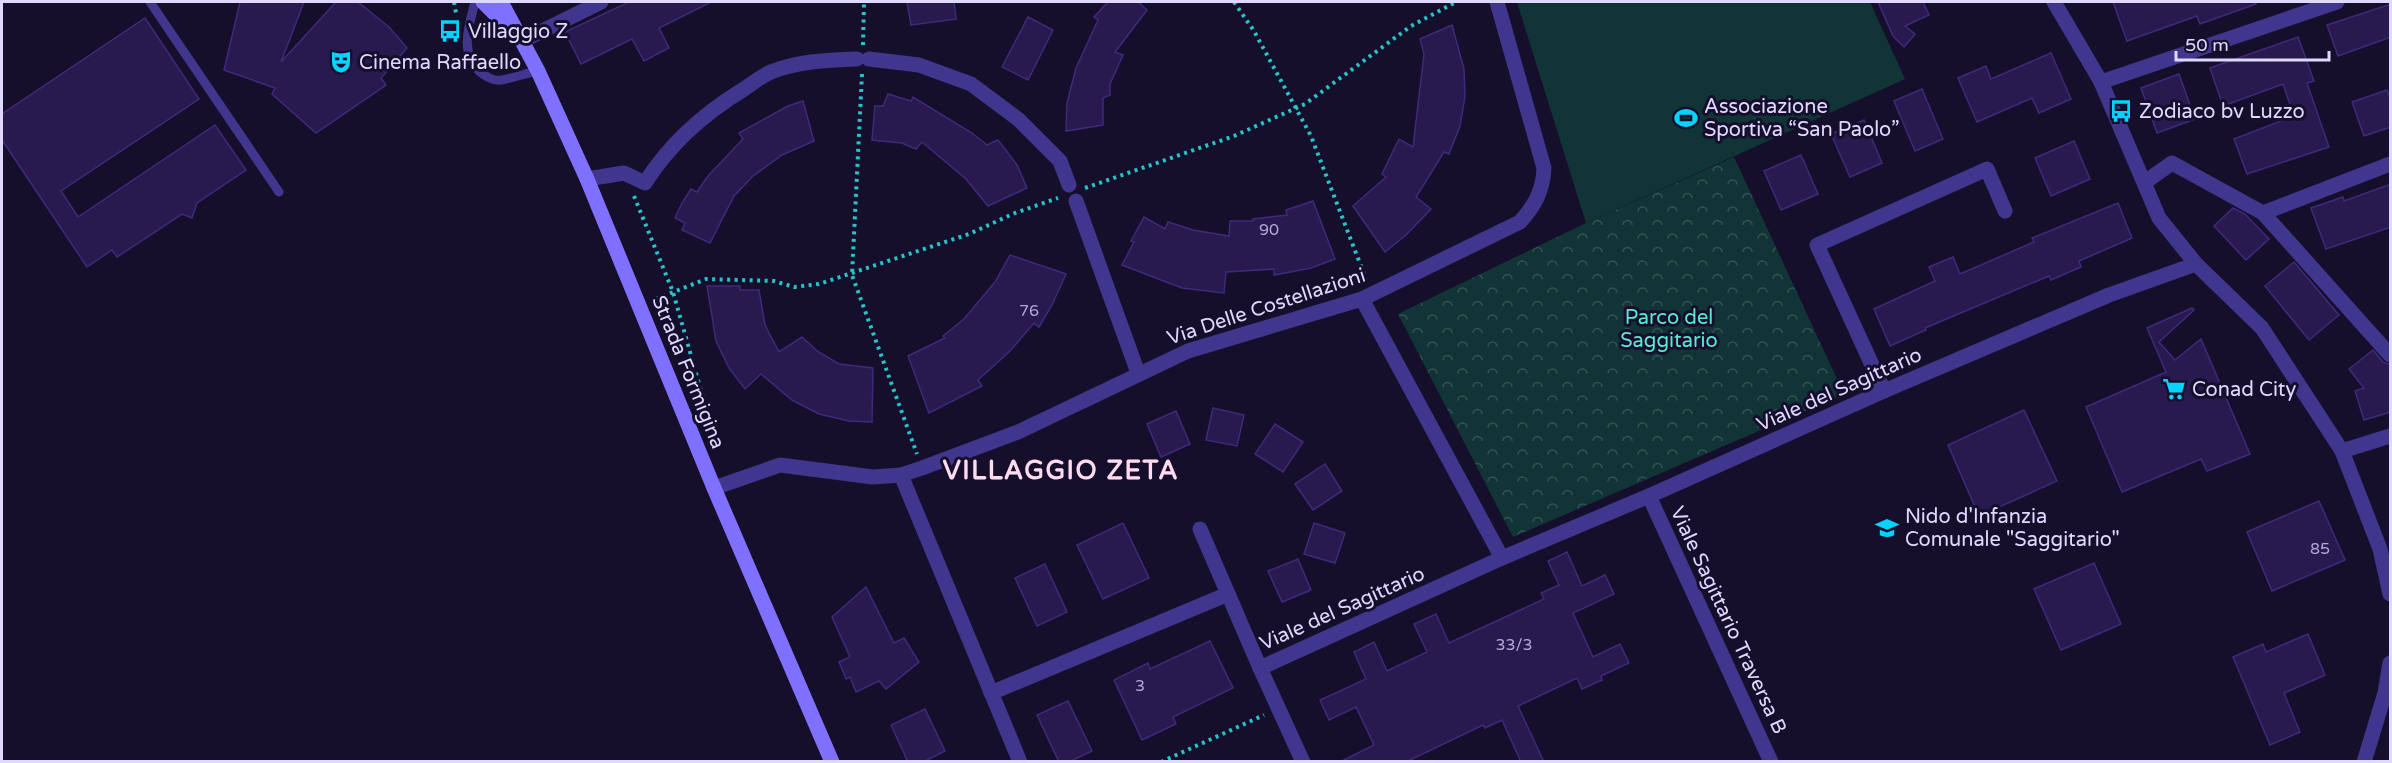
<svg xmlns="http://www.w3.org/2000/svg" width="2392" height="763" font-family="'Varela Round',sans-serif">
<defs>
<pattern id="forest-crowns" width="20" height="18" patternUnits="userSpaceOnUse" patternTransform="scale(1.5)"><rect width="20" height="18" fill="#113536"/><path d="M2 6a3 3 0 1 1 6 0M12 15a3 3 0 1 1 6 0" fill="none" stroke="#335254"/></pattern>
</defs>
<rect width="100%" height="100%" fill="#160f2c"/>
<!-- green -->
<path fill="#113536" d="M1517 2H1870L1905 79 1586 223Z"/>
<!-- forest -->
<path fill="url(#forest-crowns)" d="M1734 157 1844 394 1513 537 1398 314 1586 223Z"/>
<!-- building -->
<g fill="#28194e" stroke="#40297c" stroke-width="1.5">
<path d="M240 2H304L281 62 336 2H358L389 27 407 48 381 78 386 85 316 133 272 94 275 88 224 70Z"/>
<path d="M629 2H711L659 28 669 48 644 61 632 39 581 64 565 32Z"/>
<path d="M907 2H954L956 19 911 25Z"/>
<path d="M1108 2H1138L1147 10 1115 52 1123 55 1110 84V95L1103 98V125L1066 131 1067 103 1076 68 1098 20 1094 17Z"/>
<path d="M1878 2H1923L1929 15 1905 26 1915 34 1904 47 1893 36Z"/>
<path d="M2113 2H2256V4L2200 24 2197 16 2127 41Z"/>
<path d="M2391 4V37L2338 56 2327 25Z"/>
<path d="M1028 17 1053 30 1028 80 1002 67Z"/>
<path d="M145 18 199 99 61 191 78 217 215 125 246 170 197 203 192 218 182 214 117 257 112 250 87 267 2 140V114Z"/>
<path d="M1452 25 1464 69 1465 96 1460 126 1449 154 1444 152 1416 197 1431 209 1406 235 1385 252 1353 206 1386 177 1382 174 1399 139 1413 147 1424 54 1420 39Z"/>
<path d="M2298 37 2314 81 2307 83 2329 147 2247 174 2234 139 2294 116 2283 84 2223 106 2210 68Z"/>
<path d="M2051 53 2071 99 2039 113 2032 98 1977 122 1958 78 1986 66 1991 79Z"/>
<path d="M2179 74 2195 119 2157 133 2141 88Z"/>
<path d="M1922 89 1943 139 1915 151 1894 101Z"/>
<path d="M2387 90 2391 100V127L2364 136 2352 102Z"/>
<path d="M888 94 911 101 913 97 972 133 987 145 998 140 1017 165 1027 188 988 206 966 179 922 142 916 149 902 143 872 140 875 106H883Z"/>
<path d="M803 101 814 141 782 155 753 176 734 196 710 243 682 230 685 223 675 218 682 203 691 189 697 192 708 176 743 139 739 133 788 106Z"/>
<path d="M1864 120 1882 163 1850 177 1831 134Z"/>
<path d="M2074 141 2090 179 2051 196 2035 158Z"/>
<path d="M1801 155 1818 194 1781 210 1764 171Z"/>
<path d="M2391 184V227L2326 249 2311 208 2343 197 2344 201Z"/>
<path d="M1313 201 1335 259 1311 268 1274 275V269L1226 272 1224 293 1182 288 1122 265 1134 242 1131 241 1144 217 1165 229 1168 222 1193 230 1229 236 1230 221H1253V219L1287 215 1286 210Z"/>
<path d="M2118 203 2132 238 2079 261 2081 267 2051 280 2049 276 2001 296 1925 328 1926 330 1890 346 1874 309 1935 281 1929 267 1953 257 1960 274 2034 242 2032 238Z"/>
<path d="M2233 208 2245 214 2269 239 2246 260 2214 226Z"/>
<path d="M1010 255 1066 274 1052 305 1039 327 1034 323 1010 351 978 380 982 386 929 413 908 356 945 338 943 336 964 319 995 282Z"/>
<path d="M2294 262 2339 315 2309 340 2265 286Z"/>
<path d="M707 286H740V290H759L765 325 779 352 802 337 817 351 839 364 873 368 872 422 849 421 819 414 792 400 761 374 745 389 729 368 716 341Z"/>
<path d="M2192 308 2194 310 2159 342 2175 360 2201 339 2250 454 2207 471 2201 459 2122 492 2086 407 2166 372 2147 328Z"/>
<path d="M2373 350 2383 362 2391 365V412L2364 420 2355 391 2364 388 2349 369Z"/>
<path d="M1213 408 1244 415 1237 446 1206 440Z"/>
<path d="M2024 410 2057 481 1979 516 1948 445Z"/>
<path d="M1176 411 1190 444 1161 457 1147 424Z"/>
<path d="M1275 424 1303 442 1283 472 1255 454Z"/>
<path d="M1325 464 1342 491 1313 510 1295 484Z"/>
<path d="M2319 501 2345 560 2272 591 2247 532Z"/>
<path d="M1123 523 1149 578 1103 599 1077 545Z"/>
<path d="M1314 523 1345 533 1335 563 1304 554Z"/>
<path d="M1567 552 1582 586 1605 575 1614 594 1573 613 1593 657 1620 644 1629 663 1601 676 1602 680 1582 689 1577 678 1518 706 1544 762H1521L1502 720 1485 728 1483 725 1406 762H1340L1374 745 1356 707 1329 720 1320 700 1366 679 1354 652 1374 642 1387 671 1427 652 1414 624 1436 614 1449 643 1544 599 1541 593 1559 585 1548 561Z"/>
<path d="M1298 559 1311 590 1282 602 1268 571Z"/>
<path d="M2094 563 2121 624 2061 650 2034 589Z"/>
<path d="M1045 564 1067 612 1037 626 1015 578Z"/>
<path d="M866 587 894 643 904 638 919 662 886 689 879 681 856 692 850 677 846 679 839 662 850 657 832 617Z"/>
<path d="M2308 634 2325 675 2284 693 2300 732 2270 745 2233 657 2263 644 2266 652Z"/>
<path d="M1210 641 1233 688 1173 717 1176 724 1142 740 1114 680 1148 663 1150 669Z"/>
<path d="M1068 701 1092 751 1069 762H1059L1037 715Z"/>
<path d="M925 709 945 751 923 762H908L891 725Z"/>
</g>
<g fill="none" stroke-linecap="round" stroke-linejoin="round">
<!-- path -->
<g stroke="#26c4c7" stroke-width="4" stroke-dasharray="3 4.5" stroke-linecap="butt">
<path d="M454 2 456 13"/>
<path d="M1234 2 1254 31 1311 136 1366 279"/>
<path d="M863 45 864 2"/>
<path d="M862 74 852 275 917 454"/>
<path d="M1085 188 1234 136 1305 104 1411 26 1456 2"/>
<path d="M634 196 673 292 713 433"/>
<path d="M656 299 706 279 774 281 794 287 819 284 969 234 1015 213 1058 198"/>
<path d="M1161 762 1264 715"/>
</g>
<!-- lane -->
<g stroke="#40368e" stroke-width="9">
<path d="M150 2 279 192"/>
<path d="M475 2C469 25 459 54 480 72 487 77 493 81 501 80 514 78 526 73 538 71"/>
</g>
<!-- street -->
<g stroke="#40368e" stroke-width="15">
<path d="M2054 2 2101 82 2159 218 2196 264 2262 328 2342 451 2380 549 2390 594"/>
<path d="M522 41 601 2"/>
<path d="M869 59 919 65 971 84 1018 119 1060 161 1069 185"/>
<path d="M2101 82 2337 2"/>
<path d="M587 179 624 173 645 183C670 143 703 114 744 89 752 84 761 76 771 72 798 61 828 60 857 59"/>
<path d="M2145 182 2172 163 2263 213 2390 355"/>
<path d="M1076 201 1138 373"/>
<path d="M2263 213 2390 164"/>
<path d="M1362 299 1502 558"/>
<path d="M1884 391 1817 245 1987 169 2005 211"/>
<path d="M2342 451 2390 436"/>
<path d="M901 475 1020 762"/>
<path d="M714 488 780 465 873 477 901 475 922 468 1018 432 1188 351 1362 299 1520 222C1535 205 1543 191 1544 168L1497 2"/>
<path d="M1649 496 1771 762"/>
<path d="M1200 529 1260 668"/>
<path d="M991 693 1228 594"/>
<path d="M1303 762 1260 668 1502 558 1649 496 1884 391 2109 295 2196 264"/>
<path d="M2364 762 2385 693 2390 663"/>
</g>
<!-- secondary -->
<g stroke="#7f70ff" stroke-width="15">
<path d="M483 2 511 30"/>
<path d="M501 2 538 71 587 179 714 488 832 762"/>
</g>
</g>
<!-- icons -->
<defs>
<g id="bus-bare" transform="scale(1.8)"><path d="M-5-6H5V4H4V6H2V4H-2V6H-4V4H-5ZM-3.5-4V0h7V-4ZM-3.5 1.2v1.5H-2V1.2ZM2 1.2v1.5H3.5V1.2Z" fill="#05d2ff" stroke="#160f2c" stroke-width="2.5" paint-order="stroke"/></g>
<g id="theatre-bare" transform="scale(1.8)"><path d="M-5-5.5Q0-4 5-5.5V0Q5 5 0 6Q-5 5-5 0ZM-3.3-2.5H-1v1.5H-3.3ZM1-2.5H3.3v1.5H1ZM-2.8 1Q0 5.5 2.8 1Z" fill="#05d2ff" stroke="#160f2c" stroke-width="2.5" paint-order="stroke"/></g>
<g id="stadium-bare" transform="scale(1.8)"><path d="M0-5a6.5 5 0 1 0 0 10a6.5 5 0 1 0 0-10ZM-3.5-1.8h7v3.6h-7Z" fill="#05d2ff" stroke="#160f2c" stroke-width="2.5" paint-order="stroke"/></g>
<g id="supermarket-bare" transform="scale(1.8)"><path d="M-6-5.5h2.5l.6 2H6L4.5 2H-2.5L-4.4-4H-6ZM-1.5 3.2a1.3 1.3 0 1 0 .1 0ZM3 3.2a1.3 1.3 0 1 0 .1 0Z" fill="#05d2ff" stroke="#160f2c" stroke-width="2.5" paint-order="stroke"/></g>
<g id="school-bare" transform="scale(1.8)"><path d="M0-5L7-2L0 1L-7-2ZM-4 1L0 2.5L4 1V4Q0 6-4 4Z" fill="#05d2ff" stroke="#160f2c" stroke-width="2.5" paint-order="stroke"/></g>
</defs>
<g fill-rule="evenodd">
<use href="#bus-bare" x="450" y="31"/>
<use href="#theatre-bare" x="341" y="62"/>
<use href="#bus-bare" x="2121" y="111"/>
<use href="#stadium-bare" x="1686" y="118"/>
<use href="#supermarket-bare" x="2174" y="389"/>
<use href="#school-bare" x="1887" y="528"/>
</g>
<g text-anchor="middle" stroke-width="6" stroke-linejoin="round" paint-order="stroke">
<!-- number labels -->
<g font-size="16" fill="#b2a9d3">
<text x="1269" y="235">90</text>
<text x="1029" y="316">76</text>
<text x="2320" y="554">85</text>
<text x="1514" y="650">33/3</text>
<text x="1140" y="691">3</text>
</g>
<!-- poi labels -->
<g font-size="20" fill="#e0d9ff" stroke="#160f2c" text-anchor="start">
<text x="468" y="38">Villaggio Z</text>
<text x="359" y="69">Cinema Raffaello</text>
<text x="1704" y="113">Associazione<tspan x="1704" dy="23">Sportiva “San Paolo”</tspan></text>
<text x="2139" y="118">Zodiaco bv Luzzo</text>
<text x="2192" y="396">Conad City</text>
<text x="1905" y="523">Nido d'Infanzia<tspan x="1905" dy="23">Comunale "Saggitario"</tspan></text>
</g>
<!-- street labels -->
<g font-size="20" fill="#e0d9ff" stroke="#160f2c">
<text transform="translate(1266 306) rotate(-18)" y="7">Via Delle Costellazioni</text>
<text transform="translate(689 372) rotate(68)" y="7">Strada Formigina</text>
<text transform="translate(1839 389) rotate(-24)" y="7">Viale del Sagittario</text>
<text transform="translate(1342 608) rotate(-24)" y="7">Viale del Sagittario</text>
<text transform="translate(1729 620) rotate(65)" y="7">Viale Sagittario Traversa B</text>
</g>
<!-- park labels -->
<g font-size="20" fill="#5aead2" stroke="#160f2c">
<text x="1669" y="324">Parco del<tspan x="1669" dy="23">Saggitario</tspan></text>
</g>
<!-- district labels -->
<g font-size="26" font-weight="bold" letter-spacing="1.5" fill="#ffdbef" stroke="#160f2c">
<text x="1061" y="479">VILLAGGIO ZETA</text>
</g>
</g>
<!-- border -->
<rect width="2392" height="763" fill="none" stroke="#e0d9ff" stroke-width="6"/>
<!-- scale -->
<path d="M2176 51v9h153v-9" fill="none" stroke="#e0d9ff" stroke-width="3"/>
<text x="2185" y="51" font-size="18" fill="#e0d9ff" stroke="#160f2c" stroke-width="4.5" paint-order="stroke">50 m</text>
</svg>
